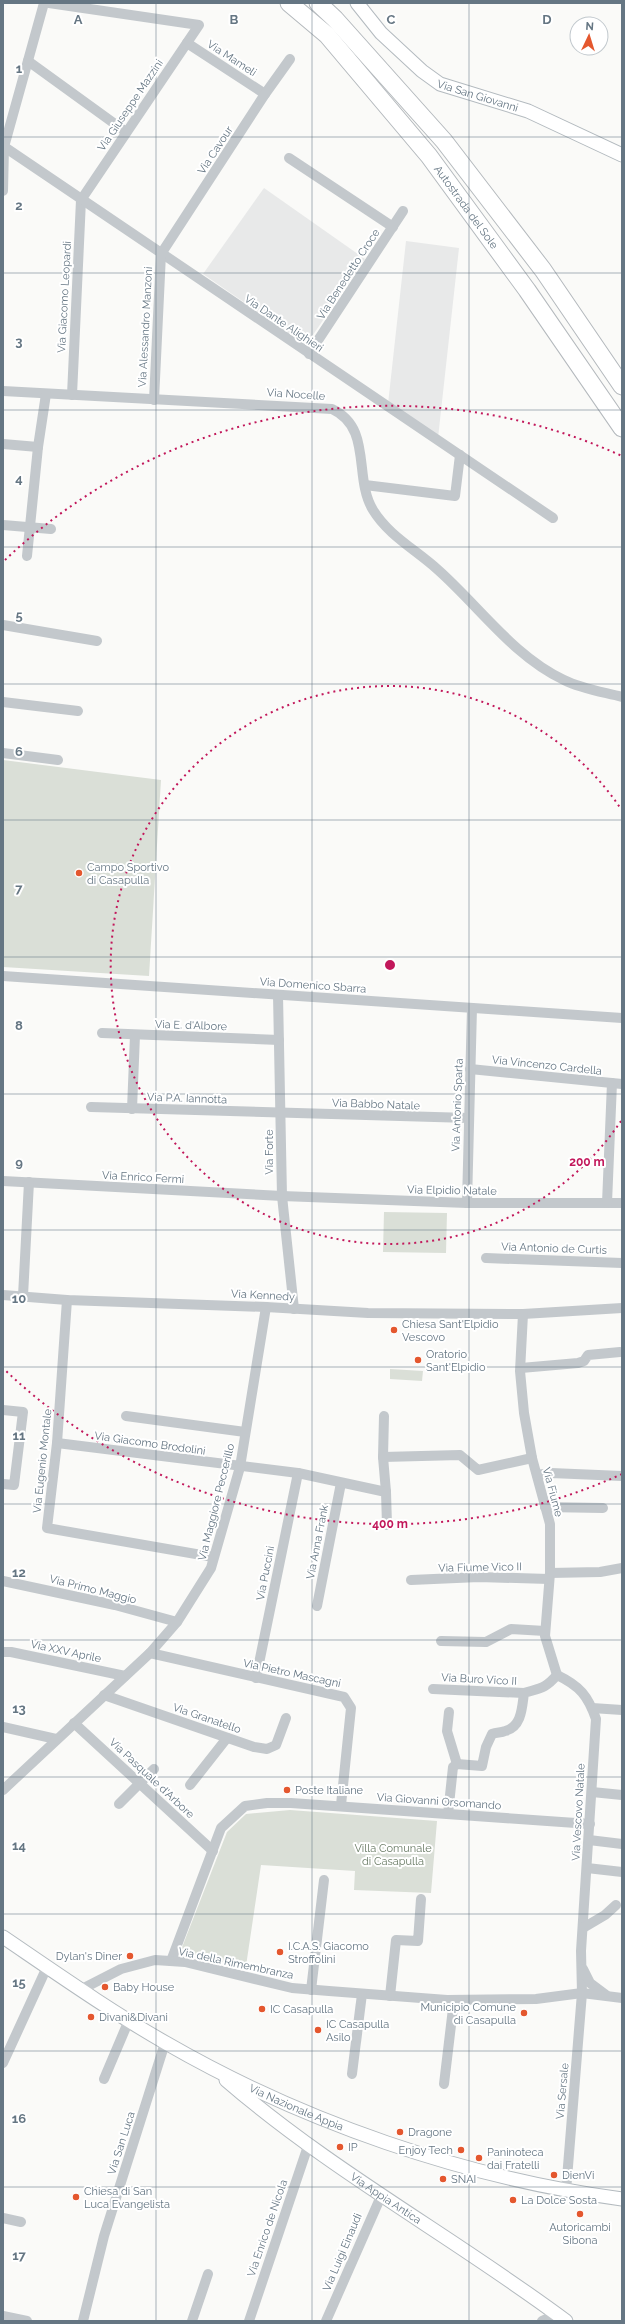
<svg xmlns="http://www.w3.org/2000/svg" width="625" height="2324" font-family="Raleway,sans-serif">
<rect width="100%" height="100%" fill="#fafaf8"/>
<!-- built -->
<g fill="#e8e9e9">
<path d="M264 188 365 259 306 345 203 274Z"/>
<path d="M406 241 459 248 438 438 388 404Z"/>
</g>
<!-- green -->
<g fill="#dadfd7">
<path d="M3 760 161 780 149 976 3 967Z"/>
<path d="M384 1212 447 1213 446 1253 383 1252Z"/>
<path d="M390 1369 423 1371 422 1381 390 1379Z"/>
<path d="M290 1810 437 1821 431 1893 354 1890 355 1871 261 1865 246 1966 179 1955 227 1832 246 1814Z"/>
</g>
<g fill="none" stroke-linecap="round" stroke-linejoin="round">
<!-- secondary casing -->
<g stroke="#b3babf" stroke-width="15">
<g id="secondary">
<path id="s1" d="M357 3 381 33 422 71 440 84 528 111 622 155"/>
<path id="s2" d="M3 1937C56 1973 110 2011 166 2043 303 2122 465 2178 622 2199"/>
<path id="s3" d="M226 2080C331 2171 455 2238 566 2321"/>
</g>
</g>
<!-- highway casing -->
<g stroke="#b4b9bd" stroke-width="19">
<g id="highway">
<path id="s4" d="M289 3 327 35 429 156 527 290 622 428"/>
<path d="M318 3 335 19 444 141 543 270 622 386"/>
</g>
</g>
<!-- street -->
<g stroke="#c3c8cc" stroke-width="10">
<path d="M49 3 199 25 81 200 72 395"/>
<path d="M187 43 265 94"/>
<path d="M28 61 126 132"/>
<path d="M3 146 553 518"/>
<path d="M289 158 393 227"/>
<path d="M3 191 4 147 44 3"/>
<path d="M309 354 403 211"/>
<path d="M3 391 332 409C373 428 353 477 373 510 388 535 416 550 437 569 479 606 513 656 564 680 582 689 603 692 622 697"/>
<path d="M154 400 161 254 265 94 290 59"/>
<path d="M3 444 38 447"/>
<path d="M365 485 455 496 460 455"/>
<path d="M3 525 51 529"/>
<path d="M27 556 38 447 46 394"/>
<path d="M3 625 97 641"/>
<path d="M3 702 78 711"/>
<path d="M3 753 58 760"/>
<path d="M3 976 622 1018"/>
<path d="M278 995 282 1196 294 1309"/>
<path d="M102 1033 279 1040"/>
<path d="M470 1069 622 1084"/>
<path d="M91 1107 469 1118"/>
<path d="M132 1109 135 1035"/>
<path d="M3 1181 282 1196 467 1203H622"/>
<path d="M467 1203 472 1008"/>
<path d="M607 1203 612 1083"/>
<path d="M486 1258 622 1263"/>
<path d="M3 1295 67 1300 266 1307 368 1313 523 1314 622 1308"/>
<path d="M23 1296 29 1182"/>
<path d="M67 1300 57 1443 47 1528 213 1557"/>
<path d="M523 1314 520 1371 524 1413 532 1458 550 1524V1573L545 1636 557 1675"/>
<path d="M521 1368 578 1363 584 1361 588 1355 620 1352"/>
<path d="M3 1410 23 1412 14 1485 3 1484"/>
<path d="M126 1416 245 1432"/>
<path d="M384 1416 383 1457 386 1492"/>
<path d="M57 1443 298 1473 386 1492 387 1525"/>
<path d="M383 1457 460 1455 478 1470 532 1458"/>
<path d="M537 1475 551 1473 622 1476"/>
<path d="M545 1507 603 1508"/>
<path d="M550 1573 600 1572 622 1568"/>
<path d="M411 1580 479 1577 549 1579"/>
<path d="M3 1581 115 1605 177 1622"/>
<path d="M317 1606 341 1483"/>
<path d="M441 1641 486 1642 511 1629 545 1631"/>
<path d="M3 1652H11L125 1676"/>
<path d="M150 1653 344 1697 351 1708 341 1805"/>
<path d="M557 1675C580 1686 588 1696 596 1719L581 1951 582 1993 566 2191"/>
<path d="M256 1678 298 1473"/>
<path d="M433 1689 524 1693"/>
<path d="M104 1695 254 1747 267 1749 276 1745 286 1718"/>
<path d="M592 1708 622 1710"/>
<path d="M449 1712 447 1731 457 1764"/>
<path d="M74 1723 213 1851"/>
<path d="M3 1727 56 1739"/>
<path d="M190 1785 227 1738"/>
<path d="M3 1790 150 1653 177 1622 211 1568 240 1467 266 1307"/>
<path d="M592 1792 622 1795"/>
<path d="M119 1804 154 1769"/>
<path d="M448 1814 453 1767 457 1764 482 1766 486 1747 492 1734C497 1732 501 1733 505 1731 522 1727 522 1707 524 1693 540 1688 545 1689 557 1675"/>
<path d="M589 1840 622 1844"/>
<path d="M587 1868 622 1872"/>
<path d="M583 1928 605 1915 616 1905"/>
<path d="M171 1961 221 1828 245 1806 267 1803H291L590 1824"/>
<path d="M583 1969 590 1983 606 1995"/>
<path d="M82 1989 121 1969 155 1960 185 1962 292 1988 329 1991 447 2000 536 1999 582 1993 622 1998"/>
<path d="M311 1990 324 1880"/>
<path d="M390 1996 396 1940 418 1941 421 1899"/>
<path d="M3 2063 47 1967"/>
<path d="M352 2074 362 1994"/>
<path d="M104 2079 129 2020"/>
<path d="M444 2084 454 2000"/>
<path d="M3 2218 21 2222"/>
<path d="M3 2316 27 2321"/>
<path d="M83 2321 104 2236 165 2043"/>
<path d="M192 2321 208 2274"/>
<path d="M249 2321 309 2143"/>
<path d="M326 2321 382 2194"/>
<path d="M542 2321 557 2314"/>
</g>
<!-- secondary -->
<use href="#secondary" stroke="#fff" stroke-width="13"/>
<!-- highway -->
<use href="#highway" stroke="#fff" stroke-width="17"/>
</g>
<!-- grid -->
<path fill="none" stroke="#657683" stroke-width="1" stroke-opacity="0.55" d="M156 3V2321M312 3V2321M469 3V2321M3 137H622M3 273H622M3 410H622M3 547H622M3 684H622M3 820H622M3 957H622M3 1094H622M3 1230H622M3 1367H622M3 1504H622M3 1640H622M3 1777H622M3 1914H622M3 2051H622M3 2187H622"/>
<!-- distance rings -->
<g fill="none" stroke="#c2185b" stroke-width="2" stroke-dasharray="2 4">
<path d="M621 1121A279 279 0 1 1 621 809"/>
<path d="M622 1474A559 559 0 0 1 5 1370M5 560A559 559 0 0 1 622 456"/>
</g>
<!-- markers -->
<g fill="#e4572e" stroke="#fff" stroke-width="1.5">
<circle cx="79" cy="873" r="4"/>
<circle cx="394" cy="1330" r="4"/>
<circle cx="418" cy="1360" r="4"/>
<circle cx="287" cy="1790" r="4"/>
<circle cx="280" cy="1952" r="4"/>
<circle cx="130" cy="1956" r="4"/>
<circle cx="105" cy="1987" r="4"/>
<circle cx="262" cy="2009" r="4"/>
<circle cx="524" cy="2013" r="4"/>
<circle cx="91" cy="2017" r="4"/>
<circle cx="318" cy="2030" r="4"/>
<circle cx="400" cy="2132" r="4"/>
<circle cx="340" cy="2147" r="4"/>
<circle cx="461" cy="2150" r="4"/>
<circle cx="479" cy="2158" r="4"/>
<circle cx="554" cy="2175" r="4"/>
<circle cx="443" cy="2179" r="4"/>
<circle cx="76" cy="2197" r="4"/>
<circle cx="513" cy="2200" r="4"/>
<circle cx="580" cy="2214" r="4"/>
</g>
<g text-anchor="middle" stroke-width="4" stroke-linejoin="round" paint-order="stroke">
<!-- street labels -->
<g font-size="11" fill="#657683" stroke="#fff">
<text transform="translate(232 58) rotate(33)" y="4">Via Mameli</text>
<text dy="4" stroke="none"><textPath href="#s1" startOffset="156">Via San Giovanni</textPath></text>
<text transform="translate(130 105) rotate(-56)" y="4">Via Giuseppe Mazzini</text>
<text transform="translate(215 150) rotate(-57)" y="4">Via Cavour</text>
<text dy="4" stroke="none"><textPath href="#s4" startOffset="271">Autostrada del Sole</textPath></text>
<text transform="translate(348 274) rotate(-57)" y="4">Via Benedetto Croce</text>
<text transform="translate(64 297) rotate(-87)" y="4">Via Giacomo Leopardi</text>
<text transform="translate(284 323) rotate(34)" y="4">Via Dante Alighieri</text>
<text transform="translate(145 327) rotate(-87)" y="4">Via Alessandro Manzoni</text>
<text transform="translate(296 394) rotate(4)" y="4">Via Nocelle</text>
<text transform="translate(313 985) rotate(4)" y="4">Via Domenico Sbarra</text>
<text transform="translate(191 1025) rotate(2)" y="4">Via E. d'Albore</text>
<text transform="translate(547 1065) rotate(6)" y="4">Via Vincenzo Cardella</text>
<text transform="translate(187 1098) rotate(2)" y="4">Via P.A. Iannotta</text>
<text transform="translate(376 1104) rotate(2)" y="4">Via Babbo Natale</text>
<text transform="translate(457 1105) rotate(-88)" y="4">Via Antonio Sparta</text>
<text transform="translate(269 1152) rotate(-90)" y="4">Via Forte</text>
<text transform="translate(143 1177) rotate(3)" y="4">Via Enrico Fermi</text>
<text transform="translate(452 1190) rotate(1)" y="4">Via Elpidio Natale</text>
<text transform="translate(554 1248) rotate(2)" y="4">Via Antonio de Curtis</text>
<text transform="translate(263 1295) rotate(3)" y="4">Via Kennedy</text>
<text transform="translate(150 1443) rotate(8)" y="4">Via Giacomo Brodolini</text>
<text transform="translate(42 1461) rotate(-84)" y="4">Via Eugenio Montale</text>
<text transform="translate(553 1492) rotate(75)" y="4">Via Fiume</text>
<text transform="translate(216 1502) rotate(-76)" y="4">Via Maggiore Peccerillo</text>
<text transform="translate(317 1542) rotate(-79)" y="4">Via Anna Frank</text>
<text transform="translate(480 1567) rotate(-1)" y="4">Via Fiume Vico II</text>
<text transform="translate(265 1573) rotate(-79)" y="4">Via Puccini</text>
<text transform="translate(93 1589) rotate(14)" y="4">Via Primo Maggio</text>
<text transform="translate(66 1651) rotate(12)" y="4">Via XXV Aprile</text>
<text transform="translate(292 1673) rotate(12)" y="4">Via Pietro Mascagni</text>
<text transform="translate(479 1679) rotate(3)" y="4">Via Buro Vico II</text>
<text transform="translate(207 1718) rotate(19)" y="4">Via Granatello</text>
<text transform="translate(152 1778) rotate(43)" y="4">Via Pasquale d'Arbore</text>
<text transform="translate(439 1801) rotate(4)" y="4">Via Giovanni Orsomando</text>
<text transform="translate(578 1812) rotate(-87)" y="4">Via Vescovo Natale</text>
<text transform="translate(236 1963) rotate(12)" y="4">Via della Rimembranza</text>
<text transform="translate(562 2091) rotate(-85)" y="4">Via Sersale</text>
<text dy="4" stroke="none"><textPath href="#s2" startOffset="340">Via Nazionale Appia</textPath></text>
<text transform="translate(121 2143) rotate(-72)" y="4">Via San Luca</text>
<text dy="4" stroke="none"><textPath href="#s3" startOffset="199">Via Appia Antica</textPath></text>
<text transform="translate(267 2228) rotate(-71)" y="4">Via Enrico de Nicola</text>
<text transform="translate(342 2252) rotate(-67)" y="4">Via Luigi Einaudi</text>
</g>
<!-- poi labels -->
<g font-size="11" fill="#657683" stroke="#fff" text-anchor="start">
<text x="87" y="871">Campo Sportivo<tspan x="87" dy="13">di Casapulla</tspan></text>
<text x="402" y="1328">Chiesa Sant'Elpidio<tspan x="402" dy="13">Vescovo</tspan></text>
<text x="426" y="1358">Oratorio<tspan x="426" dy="13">Sant'Elpidio</tspan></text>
<text x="295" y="1794">Poste Italiane</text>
<text x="288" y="1950">I.C.A.S. Giacomo<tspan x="288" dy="13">Stroffolini</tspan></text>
<text x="122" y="1960" text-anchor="end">Dylan's Diner</text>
<text x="113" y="1991">Baby House</text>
<text x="516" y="2011" text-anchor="end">Municipio Comune<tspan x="516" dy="13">di Casapulla</tspan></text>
<text x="270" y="2013">IC Casapulla</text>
<text x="99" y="2021">Divani&amp;Divani</text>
<text x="326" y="2028">IC Casapulla<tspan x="326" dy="13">Asilo</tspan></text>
<text x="408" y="2136">Dragone</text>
<text x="348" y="2151">IP</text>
<text x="453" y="2154" text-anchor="end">Enjoy Tech</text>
<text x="487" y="2156">Paninoteca<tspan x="487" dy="13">dai Fratelli</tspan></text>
<text x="562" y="2179">DienVi</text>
<text x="451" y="2183">SNAI</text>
<text x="84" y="2195">Chiesa di San<tspan x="84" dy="13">Luca Evangelista</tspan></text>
<text x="521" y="2204">La Dolce Sosta</text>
<text x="580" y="2231" text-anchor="middle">Autoricambi<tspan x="580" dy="13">Sibona</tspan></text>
</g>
<!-- park labels -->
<g font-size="11" fill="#687a64" stroke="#fff">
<text x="393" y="1852">Villa Comunale<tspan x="393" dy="13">di Casapulla</tspan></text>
</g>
</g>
<g font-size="13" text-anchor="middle" font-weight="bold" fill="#657683" stroke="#fff" stroke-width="4" stroke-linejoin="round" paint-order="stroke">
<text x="78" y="24">A</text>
<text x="234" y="24">B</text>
<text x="391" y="24">C</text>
<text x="547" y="24">D</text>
<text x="19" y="73">1</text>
<text x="19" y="210">2</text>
<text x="19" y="346">3</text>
<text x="19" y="483">4</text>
<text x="19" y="620">5</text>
<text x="19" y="756">6</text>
<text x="19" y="893">7</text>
<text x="19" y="1030">8</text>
<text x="19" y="1167">9</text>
<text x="19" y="1303">10</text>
<text x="19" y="1440">11</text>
<text x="19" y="1577">12</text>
<text x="19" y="1713">13</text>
<text x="19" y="1850">14</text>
<text x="19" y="1987">15</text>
<text x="19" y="2123">16</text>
<text x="19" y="2260">17</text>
</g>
<circle cx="390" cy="965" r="6" fill="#c2185b" stroke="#fff" stroke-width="2"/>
<g font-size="12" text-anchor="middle" font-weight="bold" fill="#c2185b" stroke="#fff" stroke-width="4" stroke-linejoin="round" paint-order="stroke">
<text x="587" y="1166">200 m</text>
<text x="390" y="1528">400 m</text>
</g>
<!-- border -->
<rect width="625" height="2324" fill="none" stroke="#657683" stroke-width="8"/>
<!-- north arrow -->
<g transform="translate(589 36) rotate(4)"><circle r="19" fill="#ffffff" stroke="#c1c8cd"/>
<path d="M0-3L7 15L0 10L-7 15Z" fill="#e4572e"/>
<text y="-6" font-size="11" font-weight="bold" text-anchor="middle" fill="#657683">N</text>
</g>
</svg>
